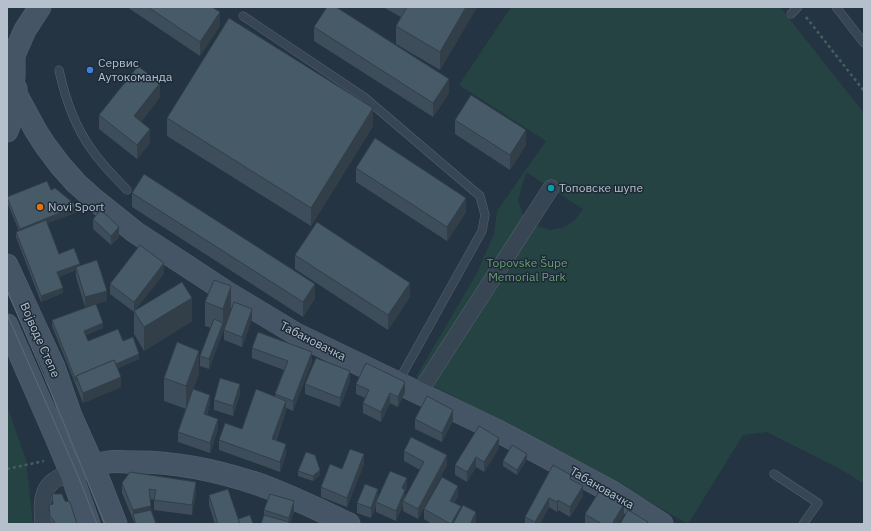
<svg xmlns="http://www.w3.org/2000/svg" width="871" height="531" font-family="'IBM Plex Sans',sans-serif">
<rect width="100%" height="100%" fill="#243442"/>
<!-- green -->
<g fill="#264343" fill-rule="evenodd">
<path d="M511 7H780L864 113V484L842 470 767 432 743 435 688 524 588 467 416 377 477 273 494 234 497 211 546 141 459 85ZM526 172 583 209 574 221 562 228 550 230 535 225 526 219 522 212 518 200Z"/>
<path d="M7 406 26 460 33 524H7Z"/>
</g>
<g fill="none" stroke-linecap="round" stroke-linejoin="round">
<!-- lane casing -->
<g stroke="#56636f" stroke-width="9">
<g id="lane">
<path d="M836 7 864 43"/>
<path d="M791 14 798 7"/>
<path d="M243 16 364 97 480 196 485 215 482 231 398 382"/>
<path d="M59 70C65 98 75 127 92 150 102 165 115 177 127 190"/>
<path d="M774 474 818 503 803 524"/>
</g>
</g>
<!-- street casing -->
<g stroke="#56636f" stroke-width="17">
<g id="street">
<path d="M419 393 551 188"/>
<path d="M43 524C41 498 41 481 71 473"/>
</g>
</g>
<!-- secondary casing -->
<g stroke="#56636f" stroke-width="23">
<g id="secondary">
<path d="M14 77V55L25 30 40 7"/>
<path d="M16 94 36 131 45 145 60 165 76 183 95 200 135 232 228 293 296 334 496 430 612 492 662 524"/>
<path d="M7 131C13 118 16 104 16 89"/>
<path d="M7 265 54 367 71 416 93 465 116 524"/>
<path d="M7 325 55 435 71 473 89 524"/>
<path d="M71 473C83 468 95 464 108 462 115 461 123 462 130 462 173 461 216 470 258 484 289 495 319 510 349 524"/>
</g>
</g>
<!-- path -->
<g stroke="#445f5f" stroke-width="2.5" stroke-dasharray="3 3" stroke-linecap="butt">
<path d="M806 17 864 91"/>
<path d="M7 469 44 461"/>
</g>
<!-- lane -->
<use href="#lane" stroke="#384552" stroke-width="8"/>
<!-- street -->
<use href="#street" stroke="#384552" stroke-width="16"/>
<!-- secondary -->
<use href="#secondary" stroke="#465565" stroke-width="22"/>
<!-- tram -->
<g stroke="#5a6a79" stroke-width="1">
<path d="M7 290 61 416 105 524"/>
<path d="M7 314 76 471 97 524"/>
</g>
</g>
<!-- wall -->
<g fill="#3d4d59">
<path d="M127 7H212L220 26 200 56Z"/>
<path d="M383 7H477L440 70 396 44V26L401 17Z"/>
<path d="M314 27 449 93 433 117 314 41Z"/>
<path d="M160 97 141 122 150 143 137 159 99 129V115Z"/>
<path d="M167 118 373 126 311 226 167 136Z"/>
<path d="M455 120 526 145 510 170 455 134Z"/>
<path d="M356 168 466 212 447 241 356 182Z"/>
<path d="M51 190 77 212 47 223 59 254 80 266 107 301 96 304 103 328 86 335 88 341H123L139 359 118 368 121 387 83 403 52 326V320L95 304 85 307 76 277V270L59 277 63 293 41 302 16 237V232L19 231 7 202V197Z"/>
<path d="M132 193 315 298 303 317 132 207Z"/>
<path d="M93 219 119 237 111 245 93 229Z"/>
<path d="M295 255 410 297 388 330 295 269Z"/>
<path d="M164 273 135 310 192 321 144 351 134 334V312L110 294V284Z"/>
<path d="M205 302 231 310 209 369 200 366V356L211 328 205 326Z"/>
<path d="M252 319 242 347 224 340V330Z"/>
<path d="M252 348 312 362 293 411 286 408V411L276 441 286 454 280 472 219 450V440L242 429 275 397V394L284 370 252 358Z"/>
<path d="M199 374 193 389 210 404 207 415 218 429 210 453 178 442V432L190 397 186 409 164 401V378Z"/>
<path d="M350 381 340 407 305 394V384Z"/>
<path d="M356 384 405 392 398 407 390 403 381 422 363 413V403L365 398 356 394Z"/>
<path d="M240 394 233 416 214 410V400Z"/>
<path d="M415 419 453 420 442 442 415 429Z"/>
<path d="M499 448 484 472 476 467 467 482 455 475V465Z"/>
<path d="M404 451 447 465 418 519 403 511V505L396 521 376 512V506L371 518 357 513V503L378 496 407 488 405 491V497L420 470 404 461Z"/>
<path d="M527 459 517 475 503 466V461Z"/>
<path d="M364 464 347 507 321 497V487L342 469Z"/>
<path d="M298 471 320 475 313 481 298 476Z"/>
<path d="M571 479 583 496 570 517 558 510 557 512 549 507 540 524H525V517Z"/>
<path d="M122 483 196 492 192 515 154 510V500L150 499 151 510 156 524H135L122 493Z"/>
<path d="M52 494 77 524H52L50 521 49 505 53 504Z"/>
<path d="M209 495 238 519 253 524H215L209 505Z"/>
<path d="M458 496 454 503 461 509 476 522 475 524H432L424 519V509Z"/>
<path d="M264 510 294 511 290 524 264 515Z"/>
<path d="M585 514H624L618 524H585Z"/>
</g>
<!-- shaded-wall -->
<g fill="#323f49">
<path d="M466 7H477L440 70V52Z"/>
<path d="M220 12V26L200 56V42Z"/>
<path d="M449 79V93L433 117V103Z"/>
<path d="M160 83V97L134 131V116Z"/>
<path d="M373 108V126L311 226V208Z"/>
<path d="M150 129V143L137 159V145Z"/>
<path d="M526 130V145L510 170V155Z"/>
<path d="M466 198V212L447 241V227Z"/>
<path d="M77 206V212L20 234V229Z"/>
<path d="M119 227V237L111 245V236Z"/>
<path d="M164 263V273L134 312V302Z"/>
<path d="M80 264V269L76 267V270L57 278V272Z"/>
<path d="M410 283V297L388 330V315Z"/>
<path d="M315 284V298L303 317V302Z"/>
<path d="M231 286V310L209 369V359L223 323V309Z"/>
<path d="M63 288V293L41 302V296Z"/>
<path d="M107 291V301L85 307V297Z"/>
<path d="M192 298V321L144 351V327Z"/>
<path d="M252 309V319L242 347V337Z"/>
<path d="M103 323V328L84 336V331Z"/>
<path d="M199 351V374L186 409V386Z"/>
<path d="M312 352V362L293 411V401Z"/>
<path d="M139 354V359L80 385 78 380Z"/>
<path d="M350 371V381L340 407V398Z"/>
<path d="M121 377V387L83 403V393Z"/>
<path d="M405 382V392L398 407V397Z"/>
<path d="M240 384V394L233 416V406Z"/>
<path d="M390 393V403L381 422V412Z"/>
<path d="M210 395V404L204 424V414Z"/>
<path d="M286 401V411L272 449V439Z"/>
<path d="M453 410V420L442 442V433Z"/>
<path d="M218 419V429L210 453V443Z"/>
<path d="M499 438V448L484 472V462Z"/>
<path d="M286 444V454L280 472V462Z"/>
<path d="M364 454V464L347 507V498Z"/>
<path d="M527 454V459L517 475V470Z"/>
<path d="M447 455V465L418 519V509Z"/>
<path d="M476 457V467L467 482V472Z"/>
<path d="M320 470V475L313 481V476Z"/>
<path d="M407 478V488L405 491V500L403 501V505L396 521V511L402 488Z"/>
<path d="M196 482V492L192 515V505Z"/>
<path d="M458 486V496L450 511V501Z"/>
<path d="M583 486V496L570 517V507Z"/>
<path d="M378 489V499L376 502V506L371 518V508Z"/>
<path d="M549 498V507L540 524H535V522Z"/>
<path d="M558 500V510L557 512V502Z"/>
<path d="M294 501V511L290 524H288L289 518Z"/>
<path d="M624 504V514L618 524H612Z"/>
<path d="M151 506V516L133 514V510Z"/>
<path d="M461 506V516L456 524H451Z"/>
<path d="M476 512V522L475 524H470Z"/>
</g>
<!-- building -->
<g fill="#475a68" stroke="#323f49">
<path d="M148 7H212L220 12 200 42Z"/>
<path d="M327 7H336L449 79 433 103 314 27Z"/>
<path d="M407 7H466L440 52 396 26Z"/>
<path d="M229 18 373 108 311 208 167 118Z"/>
<path d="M138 66 160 83 134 116 150 129 137 145 99 115Z"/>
<path d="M471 95 526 130 510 155 455 120Z"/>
<path d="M375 138 466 198 447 227 356 168Z"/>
<path d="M144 174 315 284 303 302 132 193Z"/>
<path d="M47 181 51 190 55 188 77 206 20 229 7 197Z"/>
<path d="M101 210 119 227 111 236 93 219Z"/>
<path d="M46 220 59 254 74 248 80 264 57 272 63 288 41 296 16 232Z"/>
<path d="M317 222 410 283 388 315 295 255Z"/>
<path d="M140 245 164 263 134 302 110 284Z"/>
<path d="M97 260 107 291 85 297 76 267Z"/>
<path d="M214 280 231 286 223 309 205 302Z"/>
<path d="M182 282 192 298 144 327 134 311Z"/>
<path d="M234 302 252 309 242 337 224 330Z"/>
<path d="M96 304 103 323 84 331 88 341 118 329 123 341 133 337 139 354 116 364 114 360 76 376V381L52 320Z"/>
<path d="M214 319 223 323 209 359 200 356Z"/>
<path d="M258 332 312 352 293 401 275 394 288 361 252 348Z"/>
<path d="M177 342 199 351 186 386 164 378Z"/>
<path d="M316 358 350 371 340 398 305 384Z"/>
<path d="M114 360 121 377 83 393 76 376Z"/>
<path d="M366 363 405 382 398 397 390 393 381 412 363 403 369 390 356 384Z"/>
<path d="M220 378 240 384 233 406 214 400Z"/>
<path d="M193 389 210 395 204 414 218 419 210 443 178 432Z"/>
<path d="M256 389 286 401 272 439 286 444 280 462 219 440 225 423 242 429Z"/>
<path d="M427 396 453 410 442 433 415 419Z"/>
<path d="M479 426 499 438 484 462 476 457 467 472 455 465Z"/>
<path d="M411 437 447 455 418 509 403 501 424 462 404 451Z"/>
<path d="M512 445 527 454 517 470 503 461Z"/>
<path d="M350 449 364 454 347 498 321 487 330 464 342 469Z"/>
<path d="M306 452 315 455 320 470 313 476 298 471Z"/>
<path d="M553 465 571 475 570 479 583 486 570 507 558 500 557 502 549 498 535 522 525 517Z"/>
<path d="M390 471 407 478 402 488 405 490 396 511 376 502Z"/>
<path d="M130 472 196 482 192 505 154 500 156 490 149 489 151 506 133 510 122 483Z"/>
<path d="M442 477 458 486 450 501 461 506 451 524 424 509Z"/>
<path d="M365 484 378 489 371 508 357 503Z"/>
<path d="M228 489 240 524H218L209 495Z"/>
<path d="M600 490 624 504 612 524H602L585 514Z"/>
<path d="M52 494H62L65 501 70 502 77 524H55L54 521 50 516 49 505 53 504Z"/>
<path d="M270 494 294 501 289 518 264 510Z"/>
<path d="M463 505 476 512 470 524H453Z"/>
<path d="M151 510 156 524H136L133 514Z"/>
<path d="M628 510 648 522 646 524H620Z"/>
<path d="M250 515 253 524H240L238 519Z"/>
<path d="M264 515 289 522 288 524H261Z"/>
</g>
<!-- markers -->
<circle fill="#3f7fe0" stroke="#1d2a37" stroke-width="1.5" cx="90" cy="70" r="4"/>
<circle fill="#0f9aa8" stroke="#1d2a37" stroke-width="1.5" cx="551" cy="188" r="4"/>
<circle fill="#e8710a" stroke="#1d2a37" stroke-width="1.5" cx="40" cy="207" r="4"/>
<g text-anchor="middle" stroke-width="3" stroke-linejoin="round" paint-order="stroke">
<!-- poi labels -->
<g font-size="12" fill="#b5c0cc" stroke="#1d2a37" text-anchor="start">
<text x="98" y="67">Сервис<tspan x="98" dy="14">Аутокоманда</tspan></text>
<text x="559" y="192">Топовске шупе</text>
<text x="48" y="211">Novi Sport</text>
</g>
<!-- park labels -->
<g font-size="12" fill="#6a9e71" stroke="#1d2a37">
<text x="527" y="267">Topovske Šupe<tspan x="527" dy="14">Memorial Park</tspan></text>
</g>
<!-- street labels -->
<g font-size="12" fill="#b5c0cc" stroke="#1d2a37">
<text transform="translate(40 340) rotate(66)" y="4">Војводе Степе</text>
<text transform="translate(313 341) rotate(27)" y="4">Табановачка</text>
<text transform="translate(602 488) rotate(30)" y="4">Табановачка</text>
</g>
</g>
<!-- border -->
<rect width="871" height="531" fill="none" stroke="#b5c0cc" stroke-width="16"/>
</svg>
